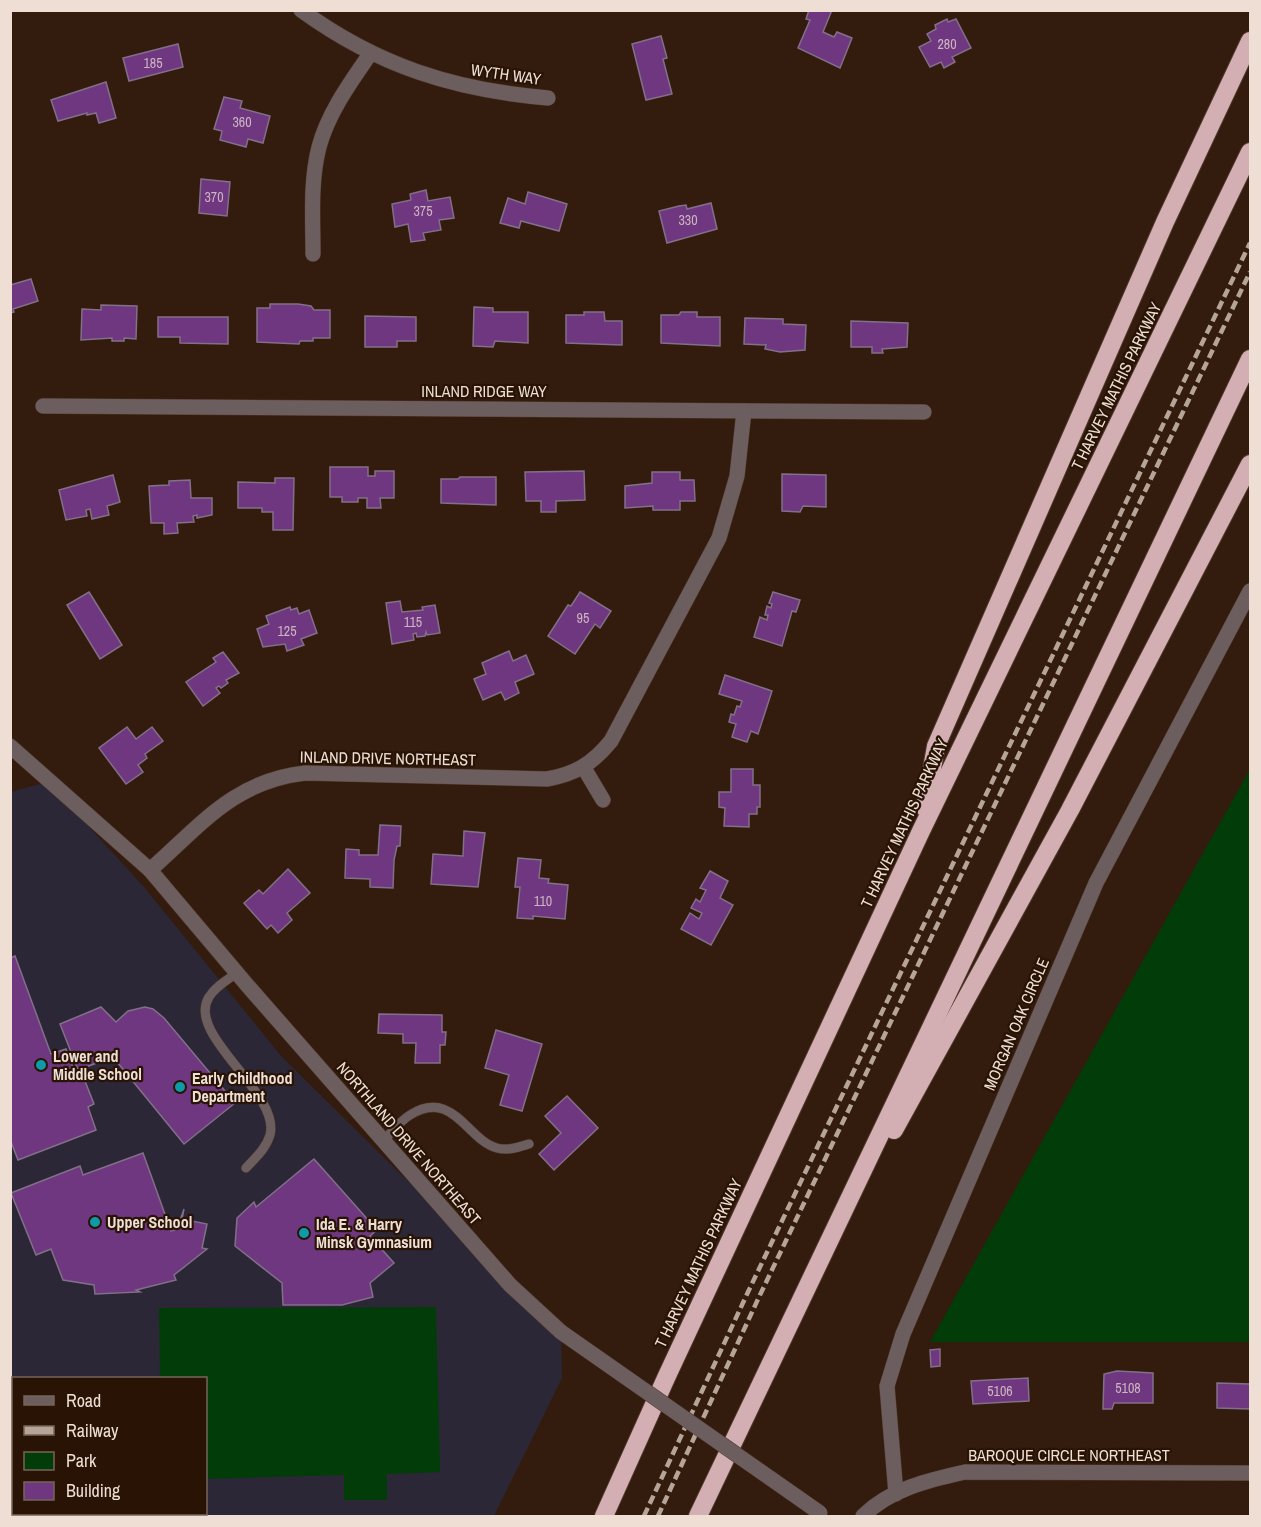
<svg xmlns="http://www.w3.org/2000/svg" width="1261" height="1527" font-family="'Archivo Narrow',sans-serif">
<rect width="100%" height="100%" fill="#331c0d"/>
<!-- education -->
<path fill="#2b2737" fill-rule="evenodd" d="M48 782 144 887 282 1057 561 1332 562 1378 494 1516H11L10 792ZM14 1378H206V1514H14Z"/>
<!-- green -->
<g fill="#023c09">
<path d="M1250 769V1342H930Z"/>
<path d="M436 1307 440 1472 387 1474V1500H344V1475L206 1479V1378H160L159 1308Z"/>
</g>
<!-- building -->
<g fill="#6e3780" stroke="#826f88" stroke-width="1.5">
<path d="M809 10H832L823 32 834 37 837 32 852 38 840 68 798 48 810 20 806 19Z"/>
<path d="M947 19 948 22 956 19 971 48 952 57 955 62 944 68 941 62 930 67 919 47 931 41 927 34 936 29 935 25Z"/>
<path d="M661 36 667 58 663 59 672 94 646 100 632 44Z"/>
<path d="M178 44 183 67 129 81 123 58Z"/>
<path d="M106 82 116 118 99 123 96 113 87 115V113L58 121 51 100Z"/>
<path d="M224 97 242 101 240 108 270 116 263 143 248 139 246 147 220 140 222 131 214 129Z"/>
<path d="M201 179 230 182 227 216 199 213Z"/>
<path d="M426 190 428 201 450 197 454 218 439 220 441 230 423 233 425 240 411 242 408 224 395 227 392 204 411 200 410 194Z"/>
<path d="M528 192 567 204 559 231 521 221 519 228 500 223 508 198 525 204Z"/>
<path d="M711 203 717 229 667 243 659 211 679 206 686 205 687 209Z"/>
<path d="M31 279 38 301 13 309 14 312 10 313V285Z"/>
<path d="M270 304H298L311 306 314 310H330V338H313V341H300L299 344 257 342V308H270Z"/>
<path d="M101 305 137 306 136 339 124 338V341H112V338L81 340 82 309 101 310Z"/>
<path d="M474 307 493 308V312H528V343L495 341 493 347 473 346Z"/>
<path d="M584 312H604L605 321H622V345L566 343V315H584Z"/>
<path d="M681 312H697V317H720V346L661 343V315H679Z"/>
<path d="M365 316 416 317V341H397V347H365Z"/>
<path d="M158 317H228V344L180 343V337H158Z"/>
<path d="M745 318 783 319V324L806 325 805 350 780 352 765 349 766 345 744 344Z"/>
<path d="M851 321 908 323 907 347 882 349 883 353H872V347H851Z"/>
<path d="M330 467H368V476H375V471H394V498H380L381 508H367V498H358V502H342V497H330Z"/>
<path d="M584 471 585 500 556 501V512H541V501H526L525 472Z"/>
<path d="M652 472H680V480H694L695 501H680V510H653V506L625 508V486L652 483Z"/>
<path d="M782 474 826 475V507L803 506 800 512 782 511Z"/>
<path d="M113 475 120 502 107 506 109 515 92 519 90 509 86 510 87 516 66 520 59 490Z"/>
<path d="M460 477H496V505L441 503V479H458Z"/>
<path d="M275 478H294L293 530H273V512H262V508H238V482L275 483Z"/>
<path d="M190 480 191 498H212V515L197 518V515L193 516 194 522 177 523 178 533 164 534V523H151L149 486 169 485V481Z"/>
<path d="M89 592 122 645 100 659 67 605Z"/>
<path d="M580 592 611 611 600 628 595 624 575 654 548 636 568 605 571 606Z"/>
<path d="M773 592 800 600 796 612 792 611 782 646 754 637 760 617 767 620 768 615H765L767 606 771 608 772 604 769 603Z"/>
<path d="M400 601 402 612 423 610 422 607 435 605 440 633 427 635 426 632 425 636 417 637 416 633 413 634 414 640 392 644 386 603Z"/>
<path d="M290 607 291 610 297 608 299 614 309 610 317 633 301 639 304 645 287 651 285 644 263 647 257 629 269 624 266 616Z"/>
<path d="M509 651 513 661 526 655 534 674 515 682 519 693 505 700 501 692 483 700 474 679 486 674 482 663Z"/>
<path d="M223 652 239 673 226 680 228 683 221 688 219 686 216 688 220 693 203 706 186 682 216 662 213 658Z"/>
<path d="M725 675 772 691 758 734 751 731 747 742 732 737 736 724 729 722 731 714 734 715 737 706 740 707 742 701 719 694Z"/>
<path d="M127 727 136 739 152 727 163 741 145 754 147 758 138 765 143 772 126 784 99 748Z"/>
<path d="M731 769H753V785H760V807H757V814H749V827L724 826 725 808 719 807V792H731Z"/>
<path d="M380 825 401 826 400 846H397L394 860 393 888 370 887V879L345 878 346 849 359 850V855H378Z"/>
<path d="M464 831 485 833 478 887 431 884 433 854 463 856Z"/>
<path d="M518 858 541 860 539 878 549 879 548 883 568 885 565 919 533 916V919L517 918 520 887H515Z"/>
<path d="M288 869 310 893 287 913 292 920 278 933 271 925 267 929 244 903 259 890 263 894Z"/>
<path d="M710 871 728 881 720 898 733 905 711 945 681 929 690 913 699 919 702 913 691 908 696 899 700 902 706 890 700 888Z"/>
<path d="M15 956 51 1054 66 1049 77 1078 83 1076 94 1104 88 1107 96 1130 18 1160 10 1139V958Z"/>
<path d="M101 1007 116 1022 128 1011 145 1007 153 1009 164 1018 235 1103 184 1144 113 1057 78 1070 60 1024Z"/>
<path d="M379 1014 442 1015V1032H446L445 1045H440V1063H415L416 1043H403V1034L378 1033Z"/>
<path d="M496 1030 542 1044 522 1111 500 1105 509 1075 485 1068Z"/>
<path d="M567 1096 598 1128 554 1170 539 1154 561 1133 545 1116Z"/>
<path d="M143 1153 171 1231 177 1229 184 1209 182 1219 207 1224 202 1248 207 1249 174 1275 176 1280 136 1290 140 1292 95 1294 94 1285 63 1280 51 1249 36 1255 11 1193 80 1166 83 1175Z"/>
<path d="M314 1159 377 1230 370 1236 394 1263 370 1283 373 1297 342 1305H283L282 1283 235 1246 237 1218 254 1202 256 1207Z"/>
<path d="M940 1349V1366L931 1367 930 1350Z"/>
<path d="M1117 1371 1153 1373V1403H1114L1112 1409H1103L1104 1374Z"/>
<path d="M1028 1378 1029 1401 973 1404 971 1381Z"/>
<path d="M1217 1383 1250 1384V1409L1217 1408Z"/>
</g>
<g fill="none" stroke-linecap="round" stroke-linejoin="round">
<!-- service casing -->
<g stroke="#4d3729" stroke-width="10">
<g id="service">
<path d="M237 973C227 980 215 987 209 997 185 1035 281 1093 270 1135 266 1149 255 1158 246 1168"/>
<path d="M383 1141C392 1132 400 1121 410 1115 453 1088 467 1140 497 1148 508 1151 519 1147 529 1144"/>
</g>
</g>
<!-- minor casing -->
<g stroke="#4d3729" stroke-width="16">
<g id="minor">
<path d="M301 10C378 66 454 90 548 98"/>
<path d="M313 254C313 219 310 182 319 147 328 113 350 83 370 54"/>
<path d="M43 406 924 412"/>
<path d="M584 768 603 800"/>
<path d="M150 870C201 825 234 781 305 773L547 779C576 774 593 763 611 741L719 538 737 476 744 411"/>
<path d="M896 1494 887 1386 903 1334 1096 883 1250 591"/>
<path d="M863 1516C890 1489 929 1480 965 1472L1250 1473"/>
</g>
</g>
<!-- tertiary casing -->
<g stroke="#4d3729" stroke-width="16">
<path id="tertiary" d="M10 746 150 870 247 985 510 1285 561 1332"/>
</g>
<!-- motorway casing -->
<g stroke="#4d3729" stroke-width="20">
<g id="motorway">
<path d="M925 808 936 746 1165 222 1250 41"/>
<path d="M894 1130 1070 810 1250 464"/>
<path d="M604 1516 666 1378 921 831 1250 152"/>
<path d="M698 1516 1250 359"/>
</g>
</g>
<!-- service -->
<use href="#service" stroke="#6c5d5e" stroke-width="9"/>
<!-- minor -->
<use href="#minor" stroke="#6c5d5e" stroke-width="15"/>
<!-- tertiary -->
<use href="#tertiary" stroke="#6c5d5e" stroke-width="15"/>
<!-- motorway -->
<use href="#motorway" stroke="#d3aeb2" stroke-width="18"/>
<!-- rail -->
<g stroke="#b6a499" stroke-width="4.5" stroke-dasharray="9 4.5" stroke-linecap="butt">
<path d="M644 1516 748 1292 1250 243"/>
<path d="M658 1516 759 1297 1250 272"/>
</g>
<!-- tertiary-bridge casing -->
<g stroke="#4d3729" stroke-width="16" stroke-linecap="butt">
<path id="tertiary-bridge" d="M561 1332 820 1513"/>
</g>
<!-- tertiary-bridge -->
<use href="#tertiary-bridge" stroke="#6c5d5e" stroke-width="15"/>
</g>
<!-- markers -->
<g fill="#0f9aa8" stroke="#281305" stroke-width="2">
<circle cx="41" cy="1065" r="6"/>
<circle cx="180" cy="1087" r="6"/>
<circle cx="95" cy="1222" r="6"/>
<circle cx="304" cy="1233" r="6"/>
</g>
<g text-anchor="middle" stroke-width="4.5" stroke-linejoin="round" paint-order="stroke">
<!-- number labels -->
<g font-size="14" fill="#ceb4bf">
<text x="947" y="49">280</text>
<text x="153" y="68">185</text>
<text x="242" y="127">360</text>
<text x="214" y="202">370</text>
<text x="423" y="216">375</text>
<text x="688" y="225">330</text>
<text x="583" y="623">95</text>
<text x="413" y="627">115</text>
<text x="287" y="636">125</text>
<text x="543" y="906">110</text>
<text x="1128" y="1393">5108</text>
<text x="1000" y="1396">5106</text>
</g>
<!-- street labels -->
<g font-size="16" fill="#eeded4" stroke="#281305">
<text transform="translate(506 74) rotate(8)" y="6">WYTH WAY</text>
<text transform="translate(1116 386) rotate(-64)" y="6">T HARVEY MATHIS PARKWAY</text>
<text x="484" y="397">INLAND RIDGE WAY</text>
<text transform="translate(388 758) rotate(1)" y="6">INLAND DRIVE NORTHEAST</text>
<text transform="translate(904 823) rotate(-65)" y="6">T HARVEY MATHIS PARKWAY</text>
<text transform="translate(1016 1024) rotate(-67)" y="6">MORGAN OAK CIRCLE</text>
<text transform="translate(409 1143) rotate(49)" y="6">NORTHLAND DRIVE NORTHEAST</text>
<text transform="translate(698 1263) rotate(-65)" y="6">T HARVEY MATHIS PARKWAY</text>
<text x="1069" y="1461">BAROQUE CIRCLE NORTHEAST</text>
</g>
<!-- poi labels -->
<g font-size="16" font-weight="bold" fill="#eeded4" stroke="#281305" text-anchor="start">
<text x="53" y="1062">Lower and<tspan x="53" dy="18">Middle School</tspan></text>
<text x="192" y="1084">Early Childhood<tspan x="192" dy="18">Department</tspan></text>
<text x="107" y="1228">Upper School</text>
<text x="316" y="1230">Ida E. &amp; Harry<tspan x="316" dy="18">Minsk Gymnasium</tspan></text>
</g>
</g>
<!-- border -->
<rect width="1261" height="1527" fill="none" stroke="#eeded4" stroke-width="24"/>
<!-- legend -->
<rect x="12" y="1377" width="195" height="138" fill="#281305" stroke="#776458" stroke-width="1.5"/>
<rect x="24" y="1396" width="30" height="9" fill="#6c5d5e" stroke="#776458" stroke-width="1.5"/>
<text x="66" y="1407" font-size="18" fill="#eeded4">Road</text>
<rect x="24" y="1426" width="30" height="9" fill="#b6a499" stroke="#776458" stroke-width="1.5"/>
<text x="66" y="1437" font-size="18" fill="#eeded4">Railway</text>
<rect x="24" y="1452" width="30" height="18" fill="#023c09" stroke="#776458" stroke-width="1.5"/>
<text x="66" y="1467" font-size="18" fill="#eeded4">Park</text>
<rect x="24" y="1482" width="30" height="18" fill="#6e3780" stroke="#776458" stroke-width="1.5"/>
<text x="66" y="1497" font-size="18" fill="#eeded4">Building</text>
</svg>
